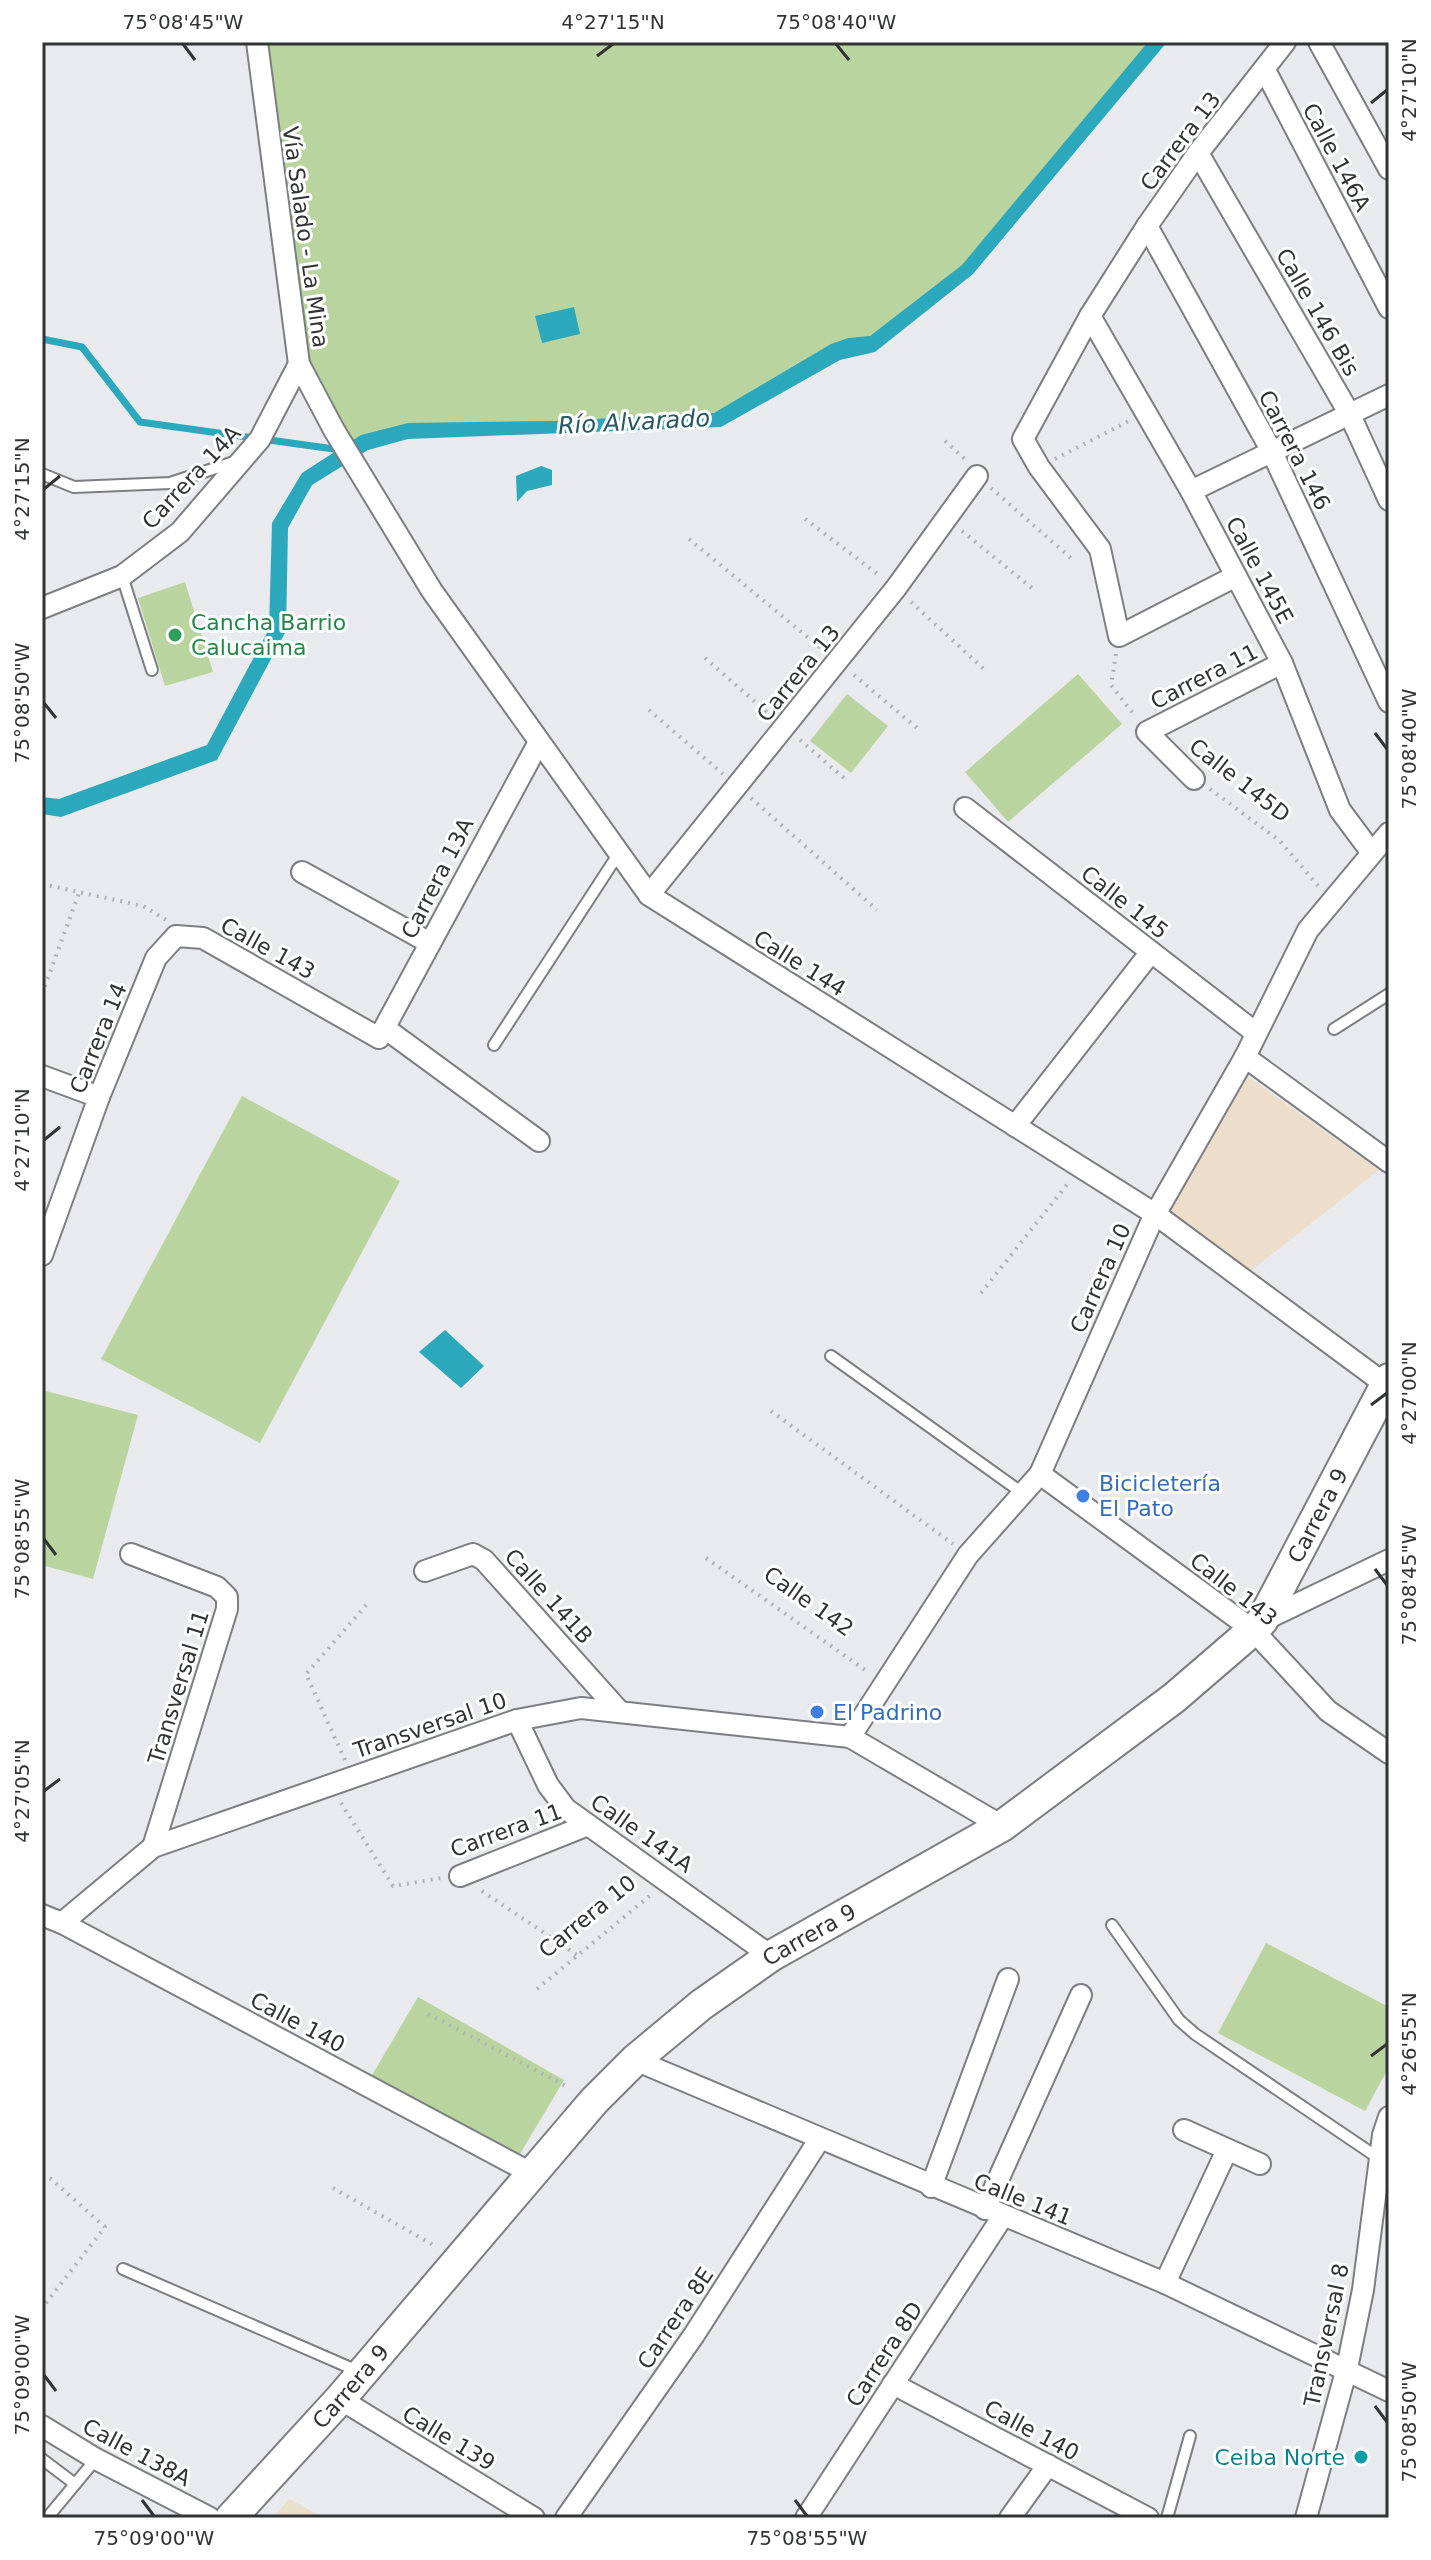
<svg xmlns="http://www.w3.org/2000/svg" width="1431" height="2560" font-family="'DejaVu Sans',sans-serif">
<rect width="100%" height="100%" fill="#e8eaed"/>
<!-- commercial -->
<path fill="#ecdecb" d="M1244 1074 1379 1170 1248 1273 1170 1212Z"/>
<!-- education -->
<path fill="#eadfca" d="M289 2499 325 2518H273Z"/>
<!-- green -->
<g fill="#bad4a0">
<path d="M262 42H1157L967 270 874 343 849 346 717 420 407 432 347 451 301 365Z"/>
<path d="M185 582 213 672 165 686 138 598Z"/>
<path d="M1078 674 1122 724 1008 822 965 772Z"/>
<path d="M847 694 888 726 851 773 810 741Z"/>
<path d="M242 1096 400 1181 260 1443 101 1359Z"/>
<path d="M42 1390 138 1415 93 1579 42 1565Z"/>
<path d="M1266 1943 1389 2007V2067L1365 2111 1218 2033Z"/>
<path d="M418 1997 564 2080 517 2159 371 2077Z"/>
</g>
<!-- water -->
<g fill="#2ba8bc">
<path d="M1148 42H1167L973 274 875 352 840 360 721 427 408 439 368 450 312 485 288 528 286 631 217 760 61 817 42 814V797L59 799 207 745 269 629 272 523 302 473 361 435 408 423 553 421 714 413 831 344 848 338 870 336 962 265Z"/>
<path d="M574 307 580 334 542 343 535 316Z"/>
<path d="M541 466 552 470V485L527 491 517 502 516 476Z"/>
<path d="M445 1330 484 1366 461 1388 419 1352Z"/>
</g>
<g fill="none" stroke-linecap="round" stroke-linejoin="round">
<!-- stream -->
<path stroke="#2ba8bc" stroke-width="7" d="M42 339 82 347 140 422 341 450"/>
<!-- lane casing -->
<g stroke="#7c7e81" stroke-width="14">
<g id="lane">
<path d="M42 474 74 487 170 483 234 462"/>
<path d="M122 576 152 670"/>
<path d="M1334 1029 1389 994"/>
<path d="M494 1045 619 853"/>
<path d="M831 1356 1021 1492"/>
<path d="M1112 1925 1179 2020 1195 2034 1380 2159"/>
<path d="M123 2269 360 2372"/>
<path d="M42 2459 75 2484"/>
<path d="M47 2518 96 2459"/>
<path d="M1167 2518 1190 2436"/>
</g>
</g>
<!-- street casing -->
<g stroke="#7c7e81" stroke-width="24">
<g id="street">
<path d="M257 42 299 364 334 430 432 591 649 895 1155 1214 1389 1387"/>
<path d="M1319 42 1389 169"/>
<path d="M1265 70 1389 308"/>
<path d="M1198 153 1349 413 1389 500"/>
<path d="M1147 226 1271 450 1389 702"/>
<path d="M1090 316 1191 491 1282 663 1340 810 1372 853"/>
<path d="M1191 491 1389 395"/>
<path d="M1236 576 1119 636 1100 549 1039 467 1023 439 1090 316 1147 226 1198 153 1285 42"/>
<path d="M42 608 122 576 180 532 260 439 299 364"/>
<path d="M1194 779 1147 732 1282 663"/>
<path d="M965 808 1256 1033"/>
<path d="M302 872 430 943"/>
<path d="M649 895 896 588 977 476"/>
<path d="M386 1029 539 1141"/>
<path d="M1245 1057 1389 1162"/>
<path d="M42 1076 99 1097"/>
<path d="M1015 1126 1151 952"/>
<path d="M42 1255 99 1097 156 958 176 936 203 938 379 1038 539 742"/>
<path d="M1040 1474 1253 1630 1328 1711 1389 1753"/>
<path d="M131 1554 217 1587 227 1597V1609L153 1847"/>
<path d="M425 1571 473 1554 484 1560 620 1712"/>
<path d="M1262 1621 1389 1560"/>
<path d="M517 1720 548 1785 566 1809 771 1956"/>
<path d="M850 1737 968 1555 1040 1474 1153 1218 1245 1057 1308 930 1389 833"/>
<path d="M460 1876 588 1825"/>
<path d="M42 1915 62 1923 531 2173"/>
<path d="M62 1923 153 1847 517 1720 581 1708 850 1737 1002 1826"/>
<path d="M635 2060 1165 2283 1389 2391"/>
<path d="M1184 2130 1260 2164"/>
<path d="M931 2187 1008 1979"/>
<path d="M985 2209 1081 1995"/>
<path d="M1165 2283 1227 2150"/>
<path d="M893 2384 1148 2518"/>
<path d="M340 2399 534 2518"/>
<path d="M42 2426 96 2459 210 2518"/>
<path d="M566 2518 694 2335 819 2140"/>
<path d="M806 2518 1003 2216"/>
<path d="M1010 2518 1048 2465"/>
<path d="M1306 2518 1347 2368 1363 2290 1383 2135 1389 2117"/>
</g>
</g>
<!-- secondary casing -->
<g stroke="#7c7e81" stroke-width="34">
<g id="secondary">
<path id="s1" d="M231 2518 340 2399 594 2101 635 2060 701 2005 771 1956 1002 1826 1174 1698 1253 1630 1262 1621 1389 1379"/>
</g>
</g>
<!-- path -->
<g stroke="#b0b2b4" stroke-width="4" stroke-dasharray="2 6" stroke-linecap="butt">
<path d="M945 441 967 461"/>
<path d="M1055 459 1129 421"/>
<path d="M991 488 1072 559"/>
<path d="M805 519 880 576"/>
<path d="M962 531 1033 589"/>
<path d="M689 539 822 649"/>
<path d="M911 602 986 671"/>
<path d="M1116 654 1111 685 1135 716"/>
<path d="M705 658 769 714"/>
<path d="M854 675 917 728"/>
<path d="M649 710 723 774"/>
<path d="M800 740 844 778"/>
<path d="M1210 789 1280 841 1319 887"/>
<path d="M751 798 877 910"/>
<path d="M42 884 143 906 166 920"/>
<path d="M42 994 79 893"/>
<path d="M981 1293 1069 1182"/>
<path d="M771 1411 953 1544"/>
<path d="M706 1558 868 1672"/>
<path d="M345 1760 306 1674 368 1603"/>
<path d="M341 1803 393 1886 442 1878"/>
<path d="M482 1891 577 1955"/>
<path d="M537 1989 652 1894"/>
<path d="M428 2014 570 2088"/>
<path d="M42 2176 51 2179 105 2227 42 2308"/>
<path d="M333 2188 435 2246"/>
</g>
<!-- lane -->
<use href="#lane" stroke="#fff" stroke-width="10"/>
<!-- street -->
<use href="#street" stroke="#fff" stroke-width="20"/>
<!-- secondary -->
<use href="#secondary" stroke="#fff" stroke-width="30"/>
</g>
<!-- ticks -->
<path fill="none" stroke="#323334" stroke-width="3" d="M183 44 195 60M836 44 849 60M597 56 613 44M1371 103 1387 90M44 489 60 476M44 703 56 718M1375 733 1387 749M44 1140 60 1127M1371 1405 1387 1393M44 1539 56 1555M1375 1569 1387 1585M44 1791 60 1779M1371 2056 1387 2044M44 2375 56 2391M1375 2406 1387 2422M142 2500 154 2516M795 2500 807 2516"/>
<!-- markers -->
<circle fill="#2e9e5b" stroke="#fff" stroke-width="3" cx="175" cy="635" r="8"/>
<g fill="#3f7fe0" stroke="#fff" stroke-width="3">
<circle cx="1083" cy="1496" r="8"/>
<circle cx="817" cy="1712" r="8"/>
</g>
<circle fill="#0f9aa8" stroke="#fff" stroke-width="3" cx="1361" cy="2457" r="8"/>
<g text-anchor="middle" stroke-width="6" stroke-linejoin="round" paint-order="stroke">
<!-- street labels -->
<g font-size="22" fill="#323334" stroke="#fff">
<text transform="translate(1180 141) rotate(-53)" y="8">Carrera 13</text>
<text transform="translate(1337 157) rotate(62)" y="8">Calle 146A</text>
<text transform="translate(306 237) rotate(82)" y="8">Vía Salado - La Mina</text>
<text transform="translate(1318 312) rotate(60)" y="8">Calle 146 Bis</text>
<text transform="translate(1295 450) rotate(63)" y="8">Carrera 146</text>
<text transform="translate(191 477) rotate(-47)" y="8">Carrera 14A</text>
<text transform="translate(1260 570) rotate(62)" y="8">Calle 145E</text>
<text transform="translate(798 673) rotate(-51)" y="8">Carrera 13</text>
<text transform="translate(1204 676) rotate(-27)" y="8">Carrera 11</text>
<text transform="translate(1240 780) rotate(38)" y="8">Calle 145D</text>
<text transform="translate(437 878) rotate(-63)" y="8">Carrera 13A</text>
<text transform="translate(1125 902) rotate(38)" y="8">Calle 145</text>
<text transform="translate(268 948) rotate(29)" y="8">Calle 143</text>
<text transform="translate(800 963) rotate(32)" y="8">Calle 144</text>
<text transform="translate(98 1038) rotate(-68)" y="8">Carrera 14</text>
<text transform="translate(1100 1278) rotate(-66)" y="8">Carrera 10</text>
<text dy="8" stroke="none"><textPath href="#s1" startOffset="1498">Carrera 9</textPath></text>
<text transform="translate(1234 1589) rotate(38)" y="8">Calle 143</text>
<text transform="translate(549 1596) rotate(48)" y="8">Calle 141B</text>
<text transform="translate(809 1601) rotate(35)" y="8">Calle 142</text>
<text transform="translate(178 1687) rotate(-73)" y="8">Transversal 11</text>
<text transform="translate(430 1725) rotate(-19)" y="8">Transversal 10</text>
<text transform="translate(506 1830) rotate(-20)" y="8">Carrera 11</text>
<text transform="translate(642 1833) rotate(35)" y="8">Calle 141A</text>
<text transform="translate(587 1916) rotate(-39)" y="8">Carrera 10</text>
<text dy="8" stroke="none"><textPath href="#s1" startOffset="826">Carrera 9</textPath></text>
<text transform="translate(298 2022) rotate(28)" y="8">Calle 140</text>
<text transform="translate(1023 2199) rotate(22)" y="8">Calle 141</text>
<text transform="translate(675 2318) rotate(-56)" y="8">Carrera 8E</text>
<text transform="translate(1326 2335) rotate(-78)" y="8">Transversal 8</text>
<text transform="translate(884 2354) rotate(-57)" y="8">Carrera 8D</text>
<text dy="8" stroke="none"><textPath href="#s1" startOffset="178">Carrera 9</textPath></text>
<text transform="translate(1032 2430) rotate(28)" y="8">Calle 140</text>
<text transform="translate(449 2438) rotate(31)" y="8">Calle 139</text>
<text transform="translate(137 2452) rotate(28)" y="8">Calle 138A</text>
</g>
<!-- leisure labels -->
<g font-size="22" fill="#27864d" stroke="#fff" text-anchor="start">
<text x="191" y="630">Cancha Barrio<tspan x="191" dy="25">Calucaima</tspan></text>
</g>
<!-- shop labels -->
<g font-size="22" fill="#366cbe" stroke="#fff" text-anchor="start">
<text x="1099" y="1491">Bicicletería<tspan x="1099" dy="25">El Pato</tspan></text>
<text x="833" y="1720">El Padrino</text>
</g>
<!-- culture labels -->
<g font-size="22" fill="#0d838f" stroke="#fff" text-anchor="end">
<text x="1345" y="2465">Ceiba Norte</text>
</g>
<!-- water labels -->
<g font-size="24" font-style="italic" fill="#285962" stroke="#fff">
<text transform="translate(634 422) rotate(-3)" y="8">Río Alvarado</text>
</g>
</g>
<!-- border -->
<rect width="1431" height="2560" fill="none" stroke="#ffffff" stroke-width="88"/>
<rect x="44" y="44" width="1343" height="2472" fill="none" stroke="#323334" stroke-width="3"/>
<g font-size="20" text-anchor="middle" fill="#323334">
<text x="183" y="29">75°08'45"W</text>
<text x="613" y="29">4°27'15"N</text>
<text x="836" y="29">75°08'40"W</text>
<text transform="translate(1409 90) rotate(-90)" y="7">4°27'10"N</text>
<text transform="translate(22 489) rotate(-90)" y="7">4°27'15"N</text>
<text transform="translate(22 703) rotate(-90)" y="7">75°08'50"W</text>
<text transform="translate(1409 749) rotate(-90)" y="7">75°08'40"W</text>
<text transform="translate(22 1140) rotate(-90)" y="7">4°27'10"N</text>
<text transform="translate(1409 1393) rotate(-90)" y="7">4°27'00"N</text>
<text transform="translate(22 1539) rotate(-90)" y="7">75°08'55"W</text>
<text transform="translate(1409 1585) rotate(-90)" y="7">75°08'45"W</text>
<text transform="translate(22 1791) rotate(-90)" y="7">4°27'05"N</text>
<text transform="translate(1409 2044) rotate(-90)" y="7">4°26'55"N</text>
<text transform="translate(22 2375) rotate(-90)" y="7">75°09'00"W</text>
<text transform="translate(1409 2422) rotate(-90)" y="7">75°08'50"W</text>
<text x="154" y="2545">75°09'00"W</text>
<text x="807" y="2545">75°08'55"W</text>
</g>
</svg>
